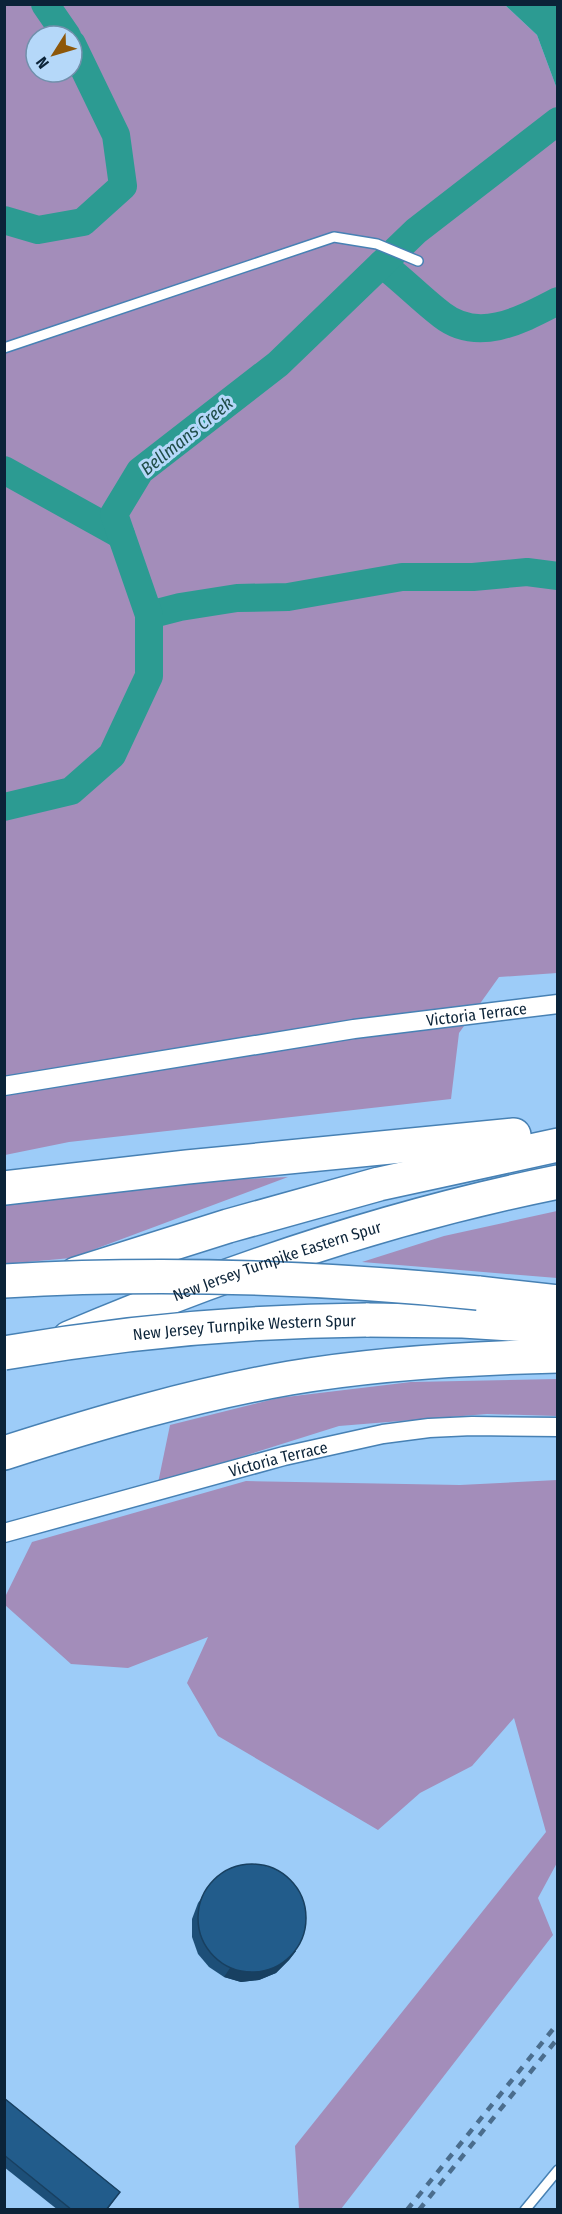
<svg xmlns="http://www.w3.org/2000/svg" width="562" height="2214" font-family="'Fira Sans Condensed',sans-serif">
<rect width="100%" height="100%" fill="#9dccf8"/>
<!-- green -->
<g fill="#a38dba" fill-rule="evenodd">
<path d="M5 5H505L537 35 557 89V973L499 977 459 1033 451 1099 69 1142 5 1155ZM36 36H72V72H36Z"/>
<path d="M288 1177 71 1258 5 1264 4 1203 201 1181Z"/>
<path d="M557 1211V1278L362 1262 444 1236Z"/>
<path d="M557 1379V1416L487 1414 339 1426 158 1483 170 1425 278 1398 411 1382Z"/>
<path d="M557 1480 558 1861 538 1898 553 1935 341 2209H299L295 2146 546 1832 514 1718 472 1766 420 1793 378 1830 218 1736 187 1683 208 1637 128 1668 71 1664 5 1605V1597L32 1542 246 1481 460 1485Z"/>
</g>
<!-- water -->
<path fill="#2c9b92" d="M505 5H557V89L537 35Z"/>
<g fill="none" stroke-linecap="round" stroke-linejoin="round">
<!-- river -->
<g stroke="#2c9b92" stroke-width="28">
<path d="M45 4 67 36"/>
<path d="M4 220 38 230 83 222 123 186 116 135 72 44"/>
<path d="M382 264C403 280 421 299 442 315 479 344 523 319 558 301"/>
<path d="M4 470 121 535"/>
<path d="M149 615 180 607 237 598 288 597 402 577H473L527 572 558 576"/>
<path d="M4 807 71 791 112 755 149 676V615L114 514 140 471 278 364 416 231 558 121"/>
</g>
<!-- service casing -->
<g stroke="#4781b4" stroke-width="12">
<g id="service">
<path d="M4 348 334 237 377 244 418 261"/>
<path d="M525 2210 558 2170"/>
</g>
</g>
<!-- minor casing -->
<g stroke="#4781b4" stroke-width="21">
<g id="minor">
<path id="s1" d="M4 1086 354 1029 558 1004"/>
<path id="s2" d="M4 1533 284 1456 383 1434 429 1428 472 1426 558 1427"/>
</g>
</g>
<!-- motorway casing -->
<g stroke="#4781b4" stroke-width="36">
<g id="motorway">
<path d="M4 1188 187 1167 514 1135"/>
<path d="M76 1274 228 1226 379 1184 558 1145"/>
<path d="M478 1293 558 1302"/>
<path d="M366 1320 463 1321 558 1327"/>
<path id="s3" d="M69 1338C227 1271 390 1216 558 1182"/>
<path d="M4 1453C98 1423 193 1395 290 1378 378 1363 468 1358 558 1356"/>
</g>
</g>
<!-- service -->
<use href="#service" stroke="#fff" stroke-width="9"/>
<!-- minor -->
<use href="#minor" stroke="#fff" stroke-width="18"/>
<!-- motorway -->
<use href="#motorway" stroke="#fff" stroke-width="33"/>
<!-- rail -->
<g stroke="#4b6d8d" stroke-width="4.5" stroke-dasharray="8 8" stroke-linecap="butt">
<path d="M407 2210 558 2023"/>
<path d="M419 2210 558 2038"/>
</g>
<!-- motorway-bridge casing -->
<g stroke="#4781b4" stroke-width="36" stroke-linecap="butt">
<g id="motorway-bridge">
<path d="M4 1281C163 1272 320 1277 478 1293"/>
<path id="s4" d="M4 1353C124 1332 245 1321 366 1320"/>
</g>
</g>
<!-- motorway-bridge -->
<use href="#motorway-bridge" stroke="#fff" stroke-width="33"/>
</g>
<!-- wall -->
<g fill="#1d4f78">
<path d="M215 1879 296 1951 289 1960 276 1973 259 1980 241 1982 224 1977 209 1967 198 1954 192 1937V1919L198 1903Z"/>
<path d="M4 2098 120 2192 107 2210H58L4 2167Z"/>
</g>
<!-- shaded-wall -->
<path fill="#184061" d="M296 1951 289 1960 276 1973 259 1980 241 1982 224 1977 230 1968Z"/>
<!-- building -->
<g fill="#225c8b" stroke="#184061" stroke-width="1.5">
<circle cx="252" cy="1918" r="54"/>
<path d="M4 2098 120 2192 106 2210H72L4 2155Z"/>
</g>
<g text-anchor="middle" stroke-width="6" stroke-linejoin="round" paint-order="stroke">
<!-- street labels -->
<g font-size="16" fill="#0b2338" stroke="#b5d8f9">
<text dy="6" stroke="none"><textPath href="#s1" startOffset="478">Victoria Terrace</textPath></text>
<text dy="6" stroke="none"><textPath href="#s3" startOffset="222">New Jersey Turnpike Eastern Spur</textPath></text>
<text dy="6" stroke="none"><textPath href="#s4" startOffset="242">New Jersey Turnpike Western Spur</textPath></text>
<text dy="6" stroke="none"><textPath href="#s2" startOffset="284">Victoria Terrace</textPath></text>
</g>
<!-- water labels -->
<g font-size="18" font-style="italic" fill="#1f4d48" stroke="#b5d8f9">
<text transform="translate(187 436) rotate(-39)" y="6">Bellmans Creek</text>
</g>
</g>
<!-- border -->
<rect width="562" height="2214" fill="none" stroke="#0b2338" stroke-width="12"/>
<!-- north arrow -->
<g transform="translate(54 54) rotate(233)"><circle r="28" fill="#b5d8f9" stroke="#7190ac" stroke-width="1.5"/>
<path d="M0-4.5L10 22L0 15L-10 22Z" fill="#8d570a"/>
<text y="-9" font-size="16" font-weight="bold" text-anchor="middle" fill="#0b2338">N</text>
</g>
</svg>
